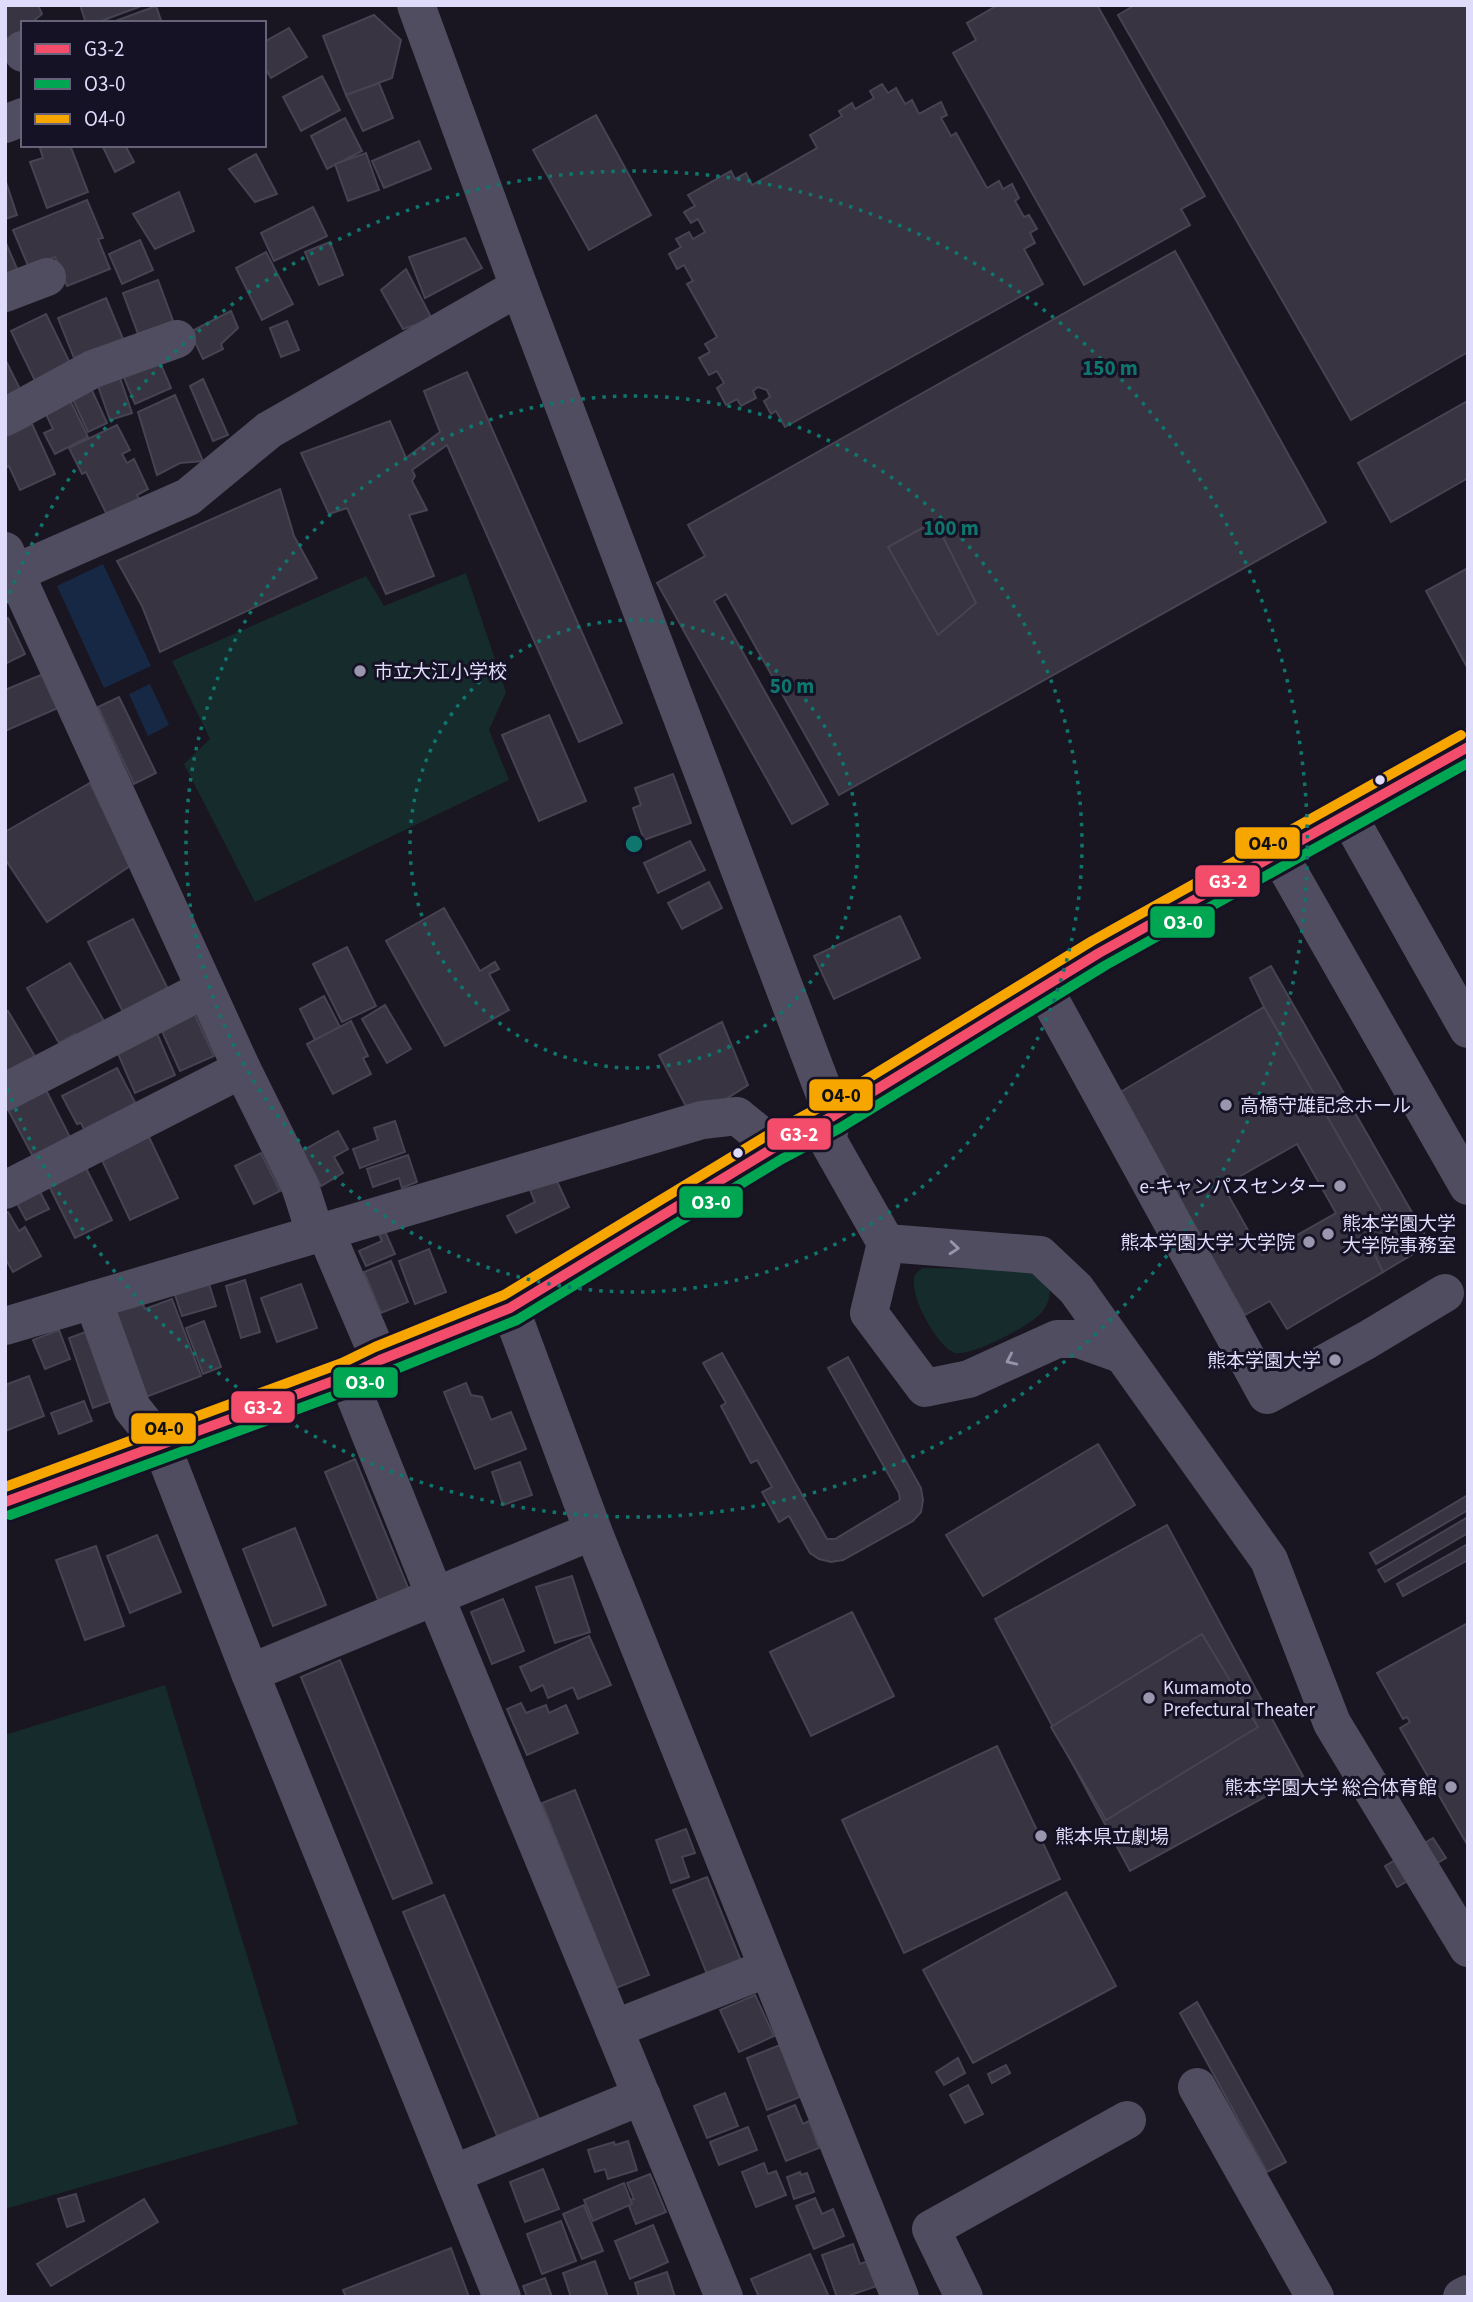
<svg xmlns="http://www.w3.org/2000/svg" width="1473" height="2302" font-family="'Source Sans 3','Noto Sans JP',sans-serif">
<rect width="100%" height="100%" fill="#191621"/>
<!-- green -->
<g fill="#162b2c">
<path d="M466 573 506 692 489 730 509 780 255 902 184 764 210 739 172 661 366 576 384 606Z"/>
<path d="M922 1268 1033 1270 1050 1282C1050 1294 1050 1302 1042 1312 1032 1325 971 1357 955 1353 938 1348 911 1298 914 1280 914 1274 918 1272 922 1268Z"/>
<path d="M165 1685 298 2124 5 2209V1735Z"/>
</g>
<!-- water -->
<g fill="#172845">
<path d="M103 564 151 666 104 688 57 586Z"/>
<path d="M150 684 169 725 148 736 129 694Z"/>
</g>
<!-- building -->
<g fill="#383442" stroke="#464353" stroke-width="2" fill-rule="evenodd">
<path d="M5 5H38L42 14 31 23H23V29L8 41 5 33Z"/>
<path d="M80 5H144L96 23H86Z"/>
<path d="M998 5H1097L1205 196 1181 209 1190 225 1084 285 953 53 976 40 967 23Z"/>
<path d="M1135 5H1468V352L1351 420 1118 15Z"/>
<path d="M156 6 162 23H110Z"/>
<path d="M374 15 401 40 392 78 346 95 323 36Z"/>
<path d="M289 28 307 57 271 78 264 66V42Z"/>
<path d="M322 76 340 110 301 131 283 97Z"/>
<path d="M379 83 393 118 363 131 346 95Z"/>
<path d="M882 84 888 93 896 88 905 104 912 100 919 114 941 102 947 115 941 118 951 136 956 133 987 188 999 181 1003 189 1012 184 1019 198 1015 201 1024 217 1029 215 1037 229 1030 233 1035 243 1024 249 1043 284 785 427 776 411 771 414 764 401 770 397 767 390 758 387 753 391 756 398 741 406 737 399 726 405 717 388 724 383 717 371 709 375 699 358 710 352 705 344 717 337 687 284 693 281 684 265 677 269 669 254 681 247 676 239 689 232 693 239 705 232 698 219 691 223 684 212 695 206 688 195 731 171 735 179 746 173 752 185 817 148 810 135 842 116 839 111 852 103 855 109 874 98 870 91Z"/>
<path d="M596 115 651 215 589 250 533 150Z"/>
<path d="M345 118 362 151 327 169 311 136Z"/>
<path d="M419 141 431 169 384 188 372 161Z"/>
<path d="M39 145H70L88 192 47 208 30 162 43 158Z"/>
<path d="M102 145H125L134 162 115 172Z"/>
<path d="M366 153 379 190 348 201 335 164Z"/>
<path d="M256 154 277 194 255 202 229 169Z"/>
<path d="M5 179 17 215 5 219Z"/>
<path d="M179 192 194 231 155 249 133 214Z"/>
<path d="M87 200 103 238 98 239 110 269 67 286 55 257 29 268 13 230Z"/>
<path d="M313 207 327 236 274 261 261 233Z"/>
<path d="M465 238 482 268 425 298 409 257Z"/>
<path d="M140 240 153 270 122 284 109 254Z"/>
<path d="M5 241 18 271 5 276Z"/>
<path d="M330 242 343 275 319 285 305 252Z"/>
<path d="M1175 251 1326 522 839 795 726 594 714 601 828 804 792 824 657 583 705 556 688 525Z"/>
<path d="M266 252 293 304 262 320 236 268Z"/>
<path d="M406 269 432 319 403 329 381 290Z"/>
<path d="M158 280 176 329 141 342 123 293Z"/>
<path d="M106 298 123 339 74 358 58 318Z"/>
<path d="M231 311 238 328 221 344 223 349 203 359 190 332Z"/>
<path d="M46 314 71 365 36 383 11 331Z"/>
<path d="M287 321 299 350 281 357 270 328Z"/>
<path d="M5 359 21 391 5 399Z"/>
<path d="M159 360 171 388 135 404 123 375Z"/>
<path d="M118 372 132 413 110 420 96 380Z"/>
<path d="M467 372 622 723 579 742 447 445 412 470 415 476 412 481 427 510 409 515 434 576 386 594 347 508 329 514 301 453 390 421 406 458 440 432 424 391Z"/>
<path d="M203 379 228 435 213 441 190 386Z"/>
<path d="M89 384 107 423 88 432 70 393Z"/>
<path d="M175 395 203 461 180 463 157 475 138 412Z"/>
<path d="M68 396 88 437 55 454 44 433 53 429 43 408Z"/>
<path d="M1466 402 1468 406V478L1391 522 1358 463Z"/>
<path d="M32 424 55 474 20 490 9 466 5 468V437Z"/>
<path d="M117 425 130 450 122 454 127 463 134 459 148 489 137 495 142 505 110 521 86 472 82 474 69 448Z"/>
<path d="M280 489 294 536 317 578 160 652 142 606 117 561Z"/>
<path d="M935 521 976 603 938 635 888 547Z"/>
<path d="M1468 568V669L1426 591Z"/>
<path d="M8 618 25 654 5 664V619Z"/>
<path d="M43 674 58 708 5 731V690Z"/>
<path d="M119 697 156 773 134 784 98 707Z"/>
<path d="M549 715 586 801 539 821 502 735Z"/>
<path d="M673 774 691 823 644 840 633 808 641 805 635 788Z"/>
<path d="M90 783 130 866 47 922 5 859V832Z"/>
<path d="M690 841 705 870 658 893 644 863Z"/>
<path d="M709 882 722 908 682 929 668 903Z"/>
<path d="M444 908 480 971 495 962 499 969 489 974 509 1010 445 1046 386 941Z"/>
<path d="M900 916 920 958 834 999 814 956Z"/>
<path d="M133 919 173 999 128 1022 88 942Z"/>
<path d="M347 947 376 1006 342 1022 313 964Z"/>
<path d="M70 963 104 1021 80 1042 75 1034 59 1043 27 988Z"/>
<path d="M1271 966 1430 1244 1383 1272 1368 1241 1392 1229 1264 1007 1250 978Z"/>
<path d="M324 996 340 1027 315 1040 300 1009Z"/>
<path d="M385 1005 411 1049 387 1063 362 1019Z"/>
<path d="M1264 1007 1392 1229 1368 1241 1383 1272 1287 1329 1270 1301 1245 1315 1117 1094ZM1297 1144 1336 1213 1262 1255 1223 1186Z"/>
<path d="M8 1011 40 1065 5 1086V1012Z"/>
<path d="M194 1013 214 1056 180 1071 161 1029Z"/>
<path d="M351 1021 368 1056 363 1058 371 1074 333 1094 307 1044Z"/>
<path d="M722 1022 748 1085 718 1104 689 1112 659 1055Z"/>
<path d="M156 1031 175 1075 135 1093 116 1049Z"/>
<path d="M117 1068 140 1112 89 1139 81 1123 77 1124 62 1096Z"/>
<path d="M44 1086 75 1147 38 1166 6 1106Z"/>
<path d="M395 1121 405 1152 360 1168 353 1149 378 1140 374 1128Z"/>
<path d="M338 1131 348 1149 334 1157 343 1173 321 1186 302 1151Z"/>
<path d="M148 1135 178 1198 130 1220 101 1158Z"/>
<path d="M261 1153 280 1191 254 1204 235 1166Z"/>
<path d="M408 1155 417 1182 402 1188 399 1178 373 1187 367 1169Z"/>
<path d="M83 1162 112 1220 75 1238 46 1180Z"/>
<path d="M555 1177 569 1207 516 1233 507 1216 535 1202 530 1190Z"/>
<path d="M37 1186 49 1209 26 1220 14 1198Z"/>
<path d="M8 1212 19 1231 25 1227 41 1256 13 1272 5 1258V1213Z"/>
<path d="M384 1229 395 1254 366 1266 359 1251 382 1241 378 1232Z"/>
<path d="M429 1249 446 1292 415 1304 399 1261Z"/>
<path d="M391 1261 408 1302 381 1313 364 1272Z"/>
<path d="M245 1280 260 1332 241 1338 226 1286Z"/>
<path d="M208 1281 216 1306 182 1316 174 1292Z"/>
<path d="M301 1284 317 1328 277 1342 261 1298Z"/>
<path d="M172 1299 201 1376 138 1400 105 1314 141 1300 145 1309Z"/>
<path d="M204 1321 221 1367 203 1374 186 1328Z"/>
<path d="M59 1330 70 1359 45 1369 33 1340Z"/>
<path d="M88 1331 112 1401 93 1408 69 1338Z"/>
<path d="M722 1353 827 1539H835L900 1500 899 1493 828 1368 848 1357 921 1488 923 1500 921 1512 913 1521 843 1560 831 1562 819 1559 810 1553 789 1516 779 1522 762 1492 772 1487 757 1460 751 1463 721 1406 726 1403 703 1363Z"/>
<path d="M29 1376 44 1416 5 1431V1385Z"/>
<path d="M466 1383 471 1395 482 1397 491 1420 511 1412 526 1449 475 1469 444 1392Z"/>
<path d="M84 1401 92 1421 59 1434 51 1413Z"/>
<path d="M1098 1444 1135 1505 983 1596 946 1535Z"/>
<path d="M355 1459 409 1590 379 1602 325 1472Z"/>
<path d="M520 1462 532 1495 503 1505 492 1472Z"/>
<path d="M1468 1495V1510L1376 1564 1370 1553Z"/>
<path d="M1468 1517V1533L1385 1582 1378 1570Z"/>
<path d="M1167 1525 1303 1776 1130 1871 995 1619Z"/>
<path d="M295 1528 326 1605 273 1626 243 1549Z"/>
<path d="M157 1535 181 1592 130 1613 107 1556Z"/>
<path d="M1468 1544V1560L1403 1596 1397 1584Z"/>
<path d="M96 1546 124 1626 85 1640 56 1560Z"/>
<path d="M572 1576 590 1632 555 1643 536 1587Z"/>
<path d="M503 1599 524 1651 492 1664 471 1612Z"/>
<path d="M852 1612 894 1696 811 1736 770 1652Z"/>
<path d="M1468 1623V1846L1400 1728 1410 1722 1407 1717 1403 1719 1377 1673Z"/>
<path d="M1202 1634 1258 1727 1106 1820 1051 1727Z"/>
<path d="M589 1636 611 1685 578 1699 573 1687 548 1698 543 1685 531 1691 520 1667Z"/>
<path d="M340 1660 432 1883 393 1899 301 1677Z"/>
<path d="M521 1703 526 1713 546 1705 549 1713 566 1705 578 1733 527 1755 507 1709Z"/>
<path d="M997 1746 1060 1879 904 1953 842 1820Z"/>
<path d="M575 1790 649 1975 616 1988 542 1803Z"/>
<path d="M686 1829 695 1853 682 1857 689 1877 671 1883 656 1840Z"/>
<path d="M1433 1838 1446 1858 1397 1887 1385 1866Z"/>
<path d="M707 1877 741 1961 707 1974 673 1890Z"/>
<path d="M1066 1892 1116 1986 973 2063 923 1970Z"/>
<path d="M444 1895 539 2119 497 2136 403 1912Z"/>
<path d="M755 1995 774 2036 739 2052 720 2010Z"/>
<path d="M1197 2002 1286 2162 1267 2172 1180 2013Z"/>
<path d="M780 2045 800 2097 767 2110 747 2058Z"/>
<path d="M958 2058 965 2073 944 2085 936 2072Z"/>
<path d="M1006 2065 1010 2073 992 2083 988 2074Z"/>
<path d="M968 2085 983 2114 965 2123 950 2095Z"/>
<path d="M725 2093 738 2126 707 2138 694 2106Z"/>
<path d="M795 2105 803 2124 809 2121 819 2148 786 2161 768 2116Z"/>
<path d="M748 2127 757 2150 719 2165 710 2142Z"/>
<path d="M628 2141 637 2170 608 2179 605 2169 595 2172 588 2150 614 2142 615 2145Z"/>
<path d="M764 2163 768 2174 776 2171 786 2195 756 2207 742 2172Z"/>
<path d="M543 2169 559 2209 525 2222 510 2182Z"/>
<path d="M800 2172 801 2175 807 2173 814 2192 794 2199 787 2177Z"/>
<path d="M650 2174 666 2212 636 2224 627 2201 634 2199 627 2183Z"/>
<path d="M624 2183 632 2204 593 2221 584 2200Z"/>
<path d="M76 2194 84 2221 67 2227 58 2199Z"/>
<path d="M815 2198 822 2214 833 2209 844 2236 814 2249 796 2206Z"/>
<path d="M144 2199 158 2222 51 2286 37 2264Z"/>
<path d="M584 2205 603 2251 582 2259 563 2214Z"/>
<path d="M561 2221 576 2261 542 2274 527 2234Z"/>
<path d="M653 2225 668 2262 630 2279 615 2241Z"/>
<path d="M853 2244 860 2264 868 2261 877 2286 845 2297H837L822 2255Z"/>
<path d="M451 2248 469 2297H346L343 2290Z"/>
<path d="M810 2254 829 2297H759L751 2279Z"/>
<path d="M595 2261 608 2297H571L563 2273Z"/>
<path d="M667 2272 675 2297H639L635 2283Z"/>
<path d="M545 2278 552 2297H527L523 2286Z"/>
</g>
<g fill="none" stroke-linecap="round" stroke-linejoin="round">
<!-- minor -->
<g stroke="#4f4d5f" stroke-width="38">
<path d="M416 5 519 287 833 1116 827 1139 886 1243 869 1313 925 1388 969 1379 1057 1339H1079L1121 1354"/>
<path d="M22 50 23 53"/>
<path d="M5 124 23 117"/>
<path d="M5 293 47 277"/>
<path d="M5 417 93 369 177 339"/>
<path d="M5 551 242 1069 300 1186 311 1220 331 1245 380 1360"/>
<path d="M15 573 188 497 269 430 519 287"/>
<path d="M1347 814 1468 1029"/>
<path d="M1278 853 1468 1186"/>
<path d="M1043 987 1267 1395 1367 1340 1445 1293"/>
<path d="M5 1092 205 989"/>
<path d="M5 1190 242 1069"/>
<path d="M886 1243 1040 1255 1076 1289 1269 1560 1332 1723 1468 1948"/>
<path d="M93 1300 132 1408 161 1444 250 1673 502 2297"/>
<path d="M510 1308 593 1531 900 2297"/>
<path d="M5 1326 702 1120 737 1116 775 1147"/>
<path d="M347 1376 435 1596 614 2029"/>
<path d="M5 1502 347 1376 380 1360 510 1308 775 1147 833 1116 1099 953 1468 747"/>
<path d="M250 1673 593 1531"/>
<path d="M1197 2087 1315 2297"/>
<path d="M453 2174 642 2096"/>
<path d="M724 2297 614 2029 768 1968"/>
<path d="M964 2297 931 2229 1127 2120"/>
<path d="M1462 2297 1468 2294"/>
</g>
<!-- bus-1 casing -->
<g stroke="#161225" stroke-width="16">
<path id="bus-1" d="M5 1502 347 1376 380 1360 510 1308 775 1147 833 1116 1099 953 1468 747"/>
</g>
<!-- bus-2 casing -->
<g stroke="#161225" stroke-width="16">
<path id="bus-2" d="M10 1515 352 1389 386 1373 517 1320 782 1159 840 1128 1106 965 1468 763"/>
</g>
<!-- bus-3 casing -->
<g stroke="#161225" stroke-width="16">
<path id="bus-3" d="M5 1487 342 1363 375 1347 504 1295 768 1135 826 1104 1092 941 1461 735"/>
</g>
<!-- bus-1 -->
<use href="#bus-1" stroke="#f44d6c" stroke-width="10"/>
<!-- bus-2 -->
<use href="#bus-2" stroke="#00a651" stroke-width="10"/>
<!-- bus-3 -->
<use href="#bus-3" stroke="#f7a600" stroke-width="10"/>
</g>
<!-- one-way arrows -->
<defs><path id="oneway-chevron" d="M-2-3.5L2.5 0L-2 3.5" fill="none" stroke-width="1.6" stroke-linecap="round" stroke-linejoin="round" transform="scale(1.75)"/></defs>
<g stroke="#9794ac">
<use href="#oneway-chevron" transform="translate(954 1248) rotate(5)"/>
<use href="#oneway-chevron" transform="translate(1011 1360) rotate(155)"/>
</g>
<!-- distance rings -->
<g fill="none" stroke="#0f766e" stroke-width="3.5" stroke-dasharray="3.5 7">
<circle cx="634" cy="844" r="224"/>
<circle cx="634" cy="844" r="448"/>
<path d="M6 603A673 673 0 1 1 6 1085"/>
</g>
<!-- markers -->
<g fill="#9a96ae" stroke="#161225" stroke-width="2.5">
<circle cx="360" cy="671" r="7"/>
<circle cx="1226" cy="1105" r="7"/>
<circle cx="1340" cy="1186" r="7"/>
<circle cx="1328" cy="1234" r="7"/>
<circle cx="1309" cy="1242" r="7"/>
<circle cx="1335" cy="1360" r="7"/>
<circle cx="1149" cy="1698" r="7"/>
<circle cx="1451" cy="1787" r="7"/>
<circle cx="1041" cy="1836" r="7"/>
</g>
<g fill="#dfdbfa" stroke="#161225" stroke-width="2.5">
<circle cx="1380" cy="780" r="6"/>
<circle cx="738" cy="1153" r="6"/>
</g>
<g text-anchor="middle" stroke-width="6" stroke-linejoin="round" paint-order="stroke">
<!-- poi labels -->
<g font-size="19" fill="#dfdbfa" stroke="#161225" text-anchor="start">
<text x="374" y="678">市立大江小学校</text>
<text x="1240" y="1112">高橋守雄記念ホール</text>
<text x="1326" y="1193" text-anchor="end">e-キャンパスセンター</text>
<text x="1342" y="1230">熊本学園大学<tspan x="1342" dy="22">大学院事務室</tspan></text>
<text x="1295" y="1249" text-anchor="end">熊本学園大学 大学院</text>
<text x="1321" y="1367" text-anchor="end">熊本学園大学</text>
<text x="1163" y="1694">Kumamoto<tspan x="1163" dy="22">Prefectural Theater</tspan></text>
<text x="1437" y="1794" text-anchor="end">熊本学園大学 総合体育館</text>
<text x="1055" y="1843">熊本県立劇場</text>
</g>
</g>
<circle cx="634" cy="844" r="10" fill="#0f766e" stroke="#161225" stroke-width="3.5"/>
<g font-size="21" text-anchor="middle" font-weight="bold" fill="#0f766e" stroke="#161225" stroke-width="6" stroke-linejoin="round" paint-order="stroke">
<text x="1110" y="375">150 m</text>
<text x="951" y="535">100 m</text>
<text x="792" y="693">50 m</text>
</g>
<g stroke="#161225" stroke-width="2.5">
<rect x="1234" y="826" width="67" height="34" rx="7" fill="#f7a600"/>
<rect x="1194" y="864" width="67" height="34" rx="7" fill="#f44d6c"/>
<rect x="1149" y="905" width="67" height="34" rx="7" fill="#00a651"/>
<rect x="808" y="1078" width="66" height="34" rx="7" fill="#f7a600"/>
<rect x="766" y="1117" width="66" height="34" rx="7" fill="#f44d6c"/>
<rect x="678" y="1185" width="66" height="34" rx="7" fill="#00a651"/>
<rect x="332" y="1366" width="67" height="33" rx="7" fill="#00a651"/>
<rect x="230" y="1390" width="66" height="34" rx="7" fill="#f44d6c"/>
<rect x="130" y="1412" width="67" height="33" rx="7" fill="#f7a600"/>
</g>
<g font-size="19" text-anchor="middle" font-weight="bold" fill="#fff">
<text x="1228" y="888">G3-2</text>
<text x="1183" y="929">O3-0</text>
<text x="799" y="1141">G3-2</text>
<text x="711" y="1209">O3-0</text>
<text x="365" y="1389">O3-0</text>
<text x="263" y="1414">G3-2</text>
</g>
<g font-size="19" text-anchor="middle" font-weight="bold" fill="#111">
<text x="1268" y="850">O4-0</text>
<text x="841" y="1102">O4-0</text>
<text x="164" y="1435">O4-0</text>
</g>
<!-- border -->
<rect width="1473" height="2302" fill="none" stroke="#dfdbfa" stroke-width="14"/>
<!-- legend -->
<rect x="21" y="21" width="245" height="126" fill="#161225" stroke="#66627a" stroke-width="2"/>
<rect x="35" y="44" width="35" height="10" fill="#f44d6c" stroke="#66627a" stroke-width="2"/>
<text x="84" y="56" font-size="21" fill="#dfdbfa">G3-2</text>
<rect x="35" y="79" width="35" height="10" fill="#00a651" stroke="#66627a" stroke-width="2"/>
<text x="84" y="91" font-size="21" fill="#dfdbfa">O3-0</text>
<rect x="35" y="114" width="35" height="10" fill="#f7a600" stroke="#66627a" stroke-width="2"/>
<text x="84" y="126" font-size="21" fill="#dfdbfa">O4-0</text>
</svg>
